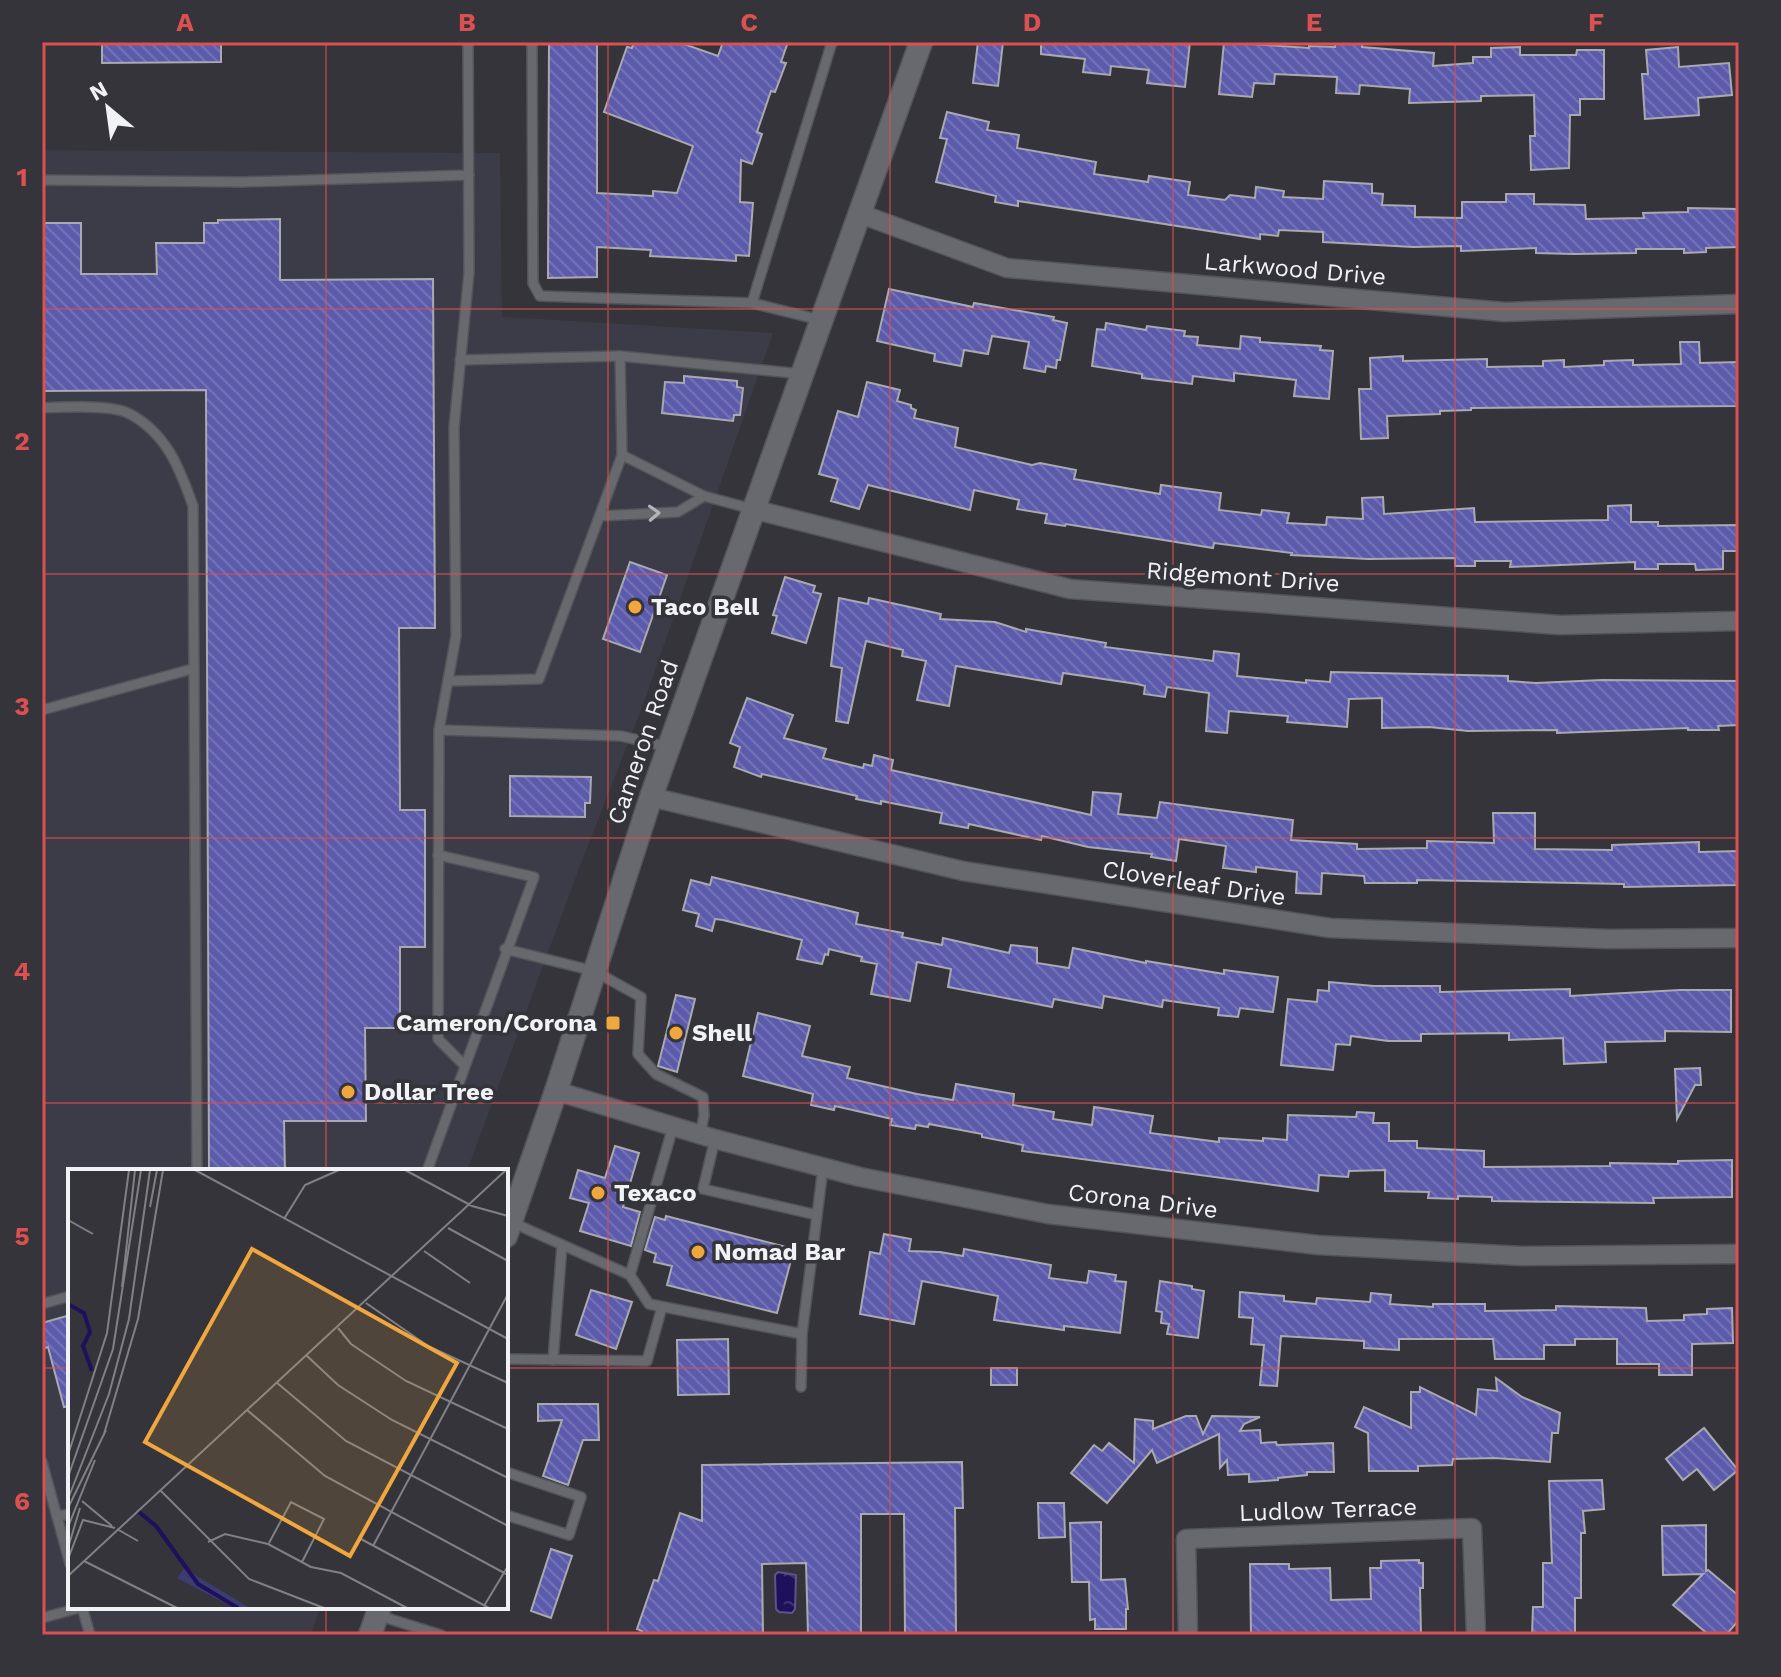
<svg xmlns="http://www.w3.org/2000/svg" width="1781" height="1677" font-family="'Work Sans',sans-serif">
<defs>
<pattern id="water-ripples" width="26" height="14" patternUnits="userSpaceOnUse" patternTransform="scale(2)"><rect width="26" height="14" fill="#1f105c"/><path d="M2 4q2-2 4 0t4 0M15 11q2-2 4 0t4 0" fill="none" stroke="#403374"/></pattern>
<pattern id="building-back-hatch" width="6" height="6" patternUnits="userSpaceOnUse" patternTransform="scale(2)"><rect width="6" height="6" fill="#5c5aab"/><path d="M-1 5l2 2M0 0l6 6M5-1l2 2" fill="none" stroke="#7472b7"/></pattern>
</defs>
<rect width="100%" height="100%" fill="#34343a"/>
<!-- built -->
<path fill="#3b3c48" d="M42 150 500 153 502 317 773 333 643 705 580 866 467 1171H70V1607H320L311 1635H42Z"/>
<!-- water -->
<path fill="url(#water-ripples)" stroke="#5e548a" stroke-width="2" d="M778 1572 796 1575 795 1609 792 1613 779 1612 776 1609 775 1575Z"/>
<!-- building -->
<g fill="url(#building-back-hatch)" stroke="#a9a9b1" stroke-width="2">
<path d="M102 42H221V62L102 63Z"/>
<path d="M549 42H597V193L653 196V191L677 193 693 146 604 112 627 47 632 48 634 42H678L718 56 723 42H788L781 62 786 63 775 92 771 91 757 132 762 134 752 164 741 160 740 202 753 203 749 256 736 255V261L705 259 650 256 651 250 597 247V277L548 278Z"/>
<path d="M978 42H1003L998 86 973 83Z"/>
<path d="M1041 42H1190L1185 87 1147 83 1149 70 1111 66 1110 75 1083 72 1085 59 1041 54Z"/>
<path d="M1224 42 1309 48V46L1335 47V43L1362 44V47L1434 53 1433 66 1473 63V57H1491V48L1520 47V55H1576L1577 50H1604V99H1580V115H1570L1569 168 1531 170 1530 136H1535L1534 95 1481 96V101L1409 103 1410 89 1360 85 1359 94 1336 93 1337 77 1275 74 1274 84 1254 83 1252 97 1219 94Z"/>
<path d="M1678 47 1679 67 1729 63 1732 95 1698 98 1699 115 1645 119 1642 74H1648L1646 50Z"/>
<path d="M947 112 989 122 987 130 1019 135 1017 148 1096 162 1094 174 1148 182 1149 176 1190 182 1188 195 1225 200 1230 195 1255 198 1256 187 1284 191 1283 197 1323 199 1324 181 1372 184V193L1383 194 1382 205 1415 206V217L1462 218V202H1506V194H1534V204L1585 205 1586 219 1644 218 1643 213 1688 212V208L1739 209V247L1706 248V252L1684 253V249H1636V253L1574 254 1536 253V248L1461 251V246L1413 247 1323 242V232L1279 230 1278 236 1260 234V239L1018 201V206L995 202 996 196 936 182 947 139 940 138Z"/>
<path d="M280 219V280L433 279 435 628H399L400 810H425V947H400V1028H365L366 1121H284L285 1171H209L206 390 42 391V223H81V274H157L156 243H204V223H218V220Z"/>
<path d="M889 289 973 307 974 303 1054 317 1053 320 1067 323 1060 360H1057L1056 368 1046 366 1045 372 1024 368 1029 342 992 336 988 354 964 350 961 366 934 361 935 354 877 341Z"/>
<path d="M1106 323 1146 330 1147 326 1185 331 1184 336 1198 337 1197 345 1240 349 1241 336 1260 338V342L1321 346 1320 350 1333 351 1329 399 1294 396 1296 380 1234 373V381L1193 376 1192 384 1142 378V374L1092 366 1097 329 1105 330Z"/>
<path d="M1680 342H1699L1700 363 1739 362V406L1471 408V410L1440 411V414L1387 416 1388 438 1361 439 1359 389H1371L1370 358 1403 356V361L1487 359V367L1543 366V361L1564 360V367L1604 365V361L1633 360V365L1681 364Z"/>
<path d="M684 376 737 381V387L743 388 740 415H734L733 421 662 413 665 382 684 383Z"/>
<path d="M867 382 900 390 897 401 911 405V408L916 410 914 418 958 428 955 447 1032 465 1040 463 1076 470 1074 479 1160 494 1161 485 1221 493 1219 510 1261 515 1262 510 1289 513 1287 523 1326 525 1327 517 1363 519 1362 498 1383 497 1384 514 1474 508 1475 522 1608 520V506L1631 505V522H1658V526L1739 525V551H1723V569L1696 570 1695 564H1658V569H1635V562L1510 567 1511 561H1475V566H1455V558L1368 559 1291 555 1292 553 1214 543 1213 548 1066 524 1065 526 1045 523 1047 514 1017 509 1019 500 974 490 970 510 868 485 859 509 831 501 838 479 819 474 838 411 858 417Z"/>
<path d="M630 562 667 575 640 652 603 639Z"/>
<path d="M785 577 815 586 813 592 821 594 806 643 772 633 777 616 773 615Z"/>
<path d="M839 598 868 604 869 598 941 614 940 619 995 622 1026 632V629L1106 643 1105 647 1213 661 1214 651 1239 654 1237 676 1306 683V680L1330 682 1331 672 1508 676V681L1536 683 1602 680 1739 681V725L1718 726 1719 730H1688V728L1557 733V730L1468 731 1429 727 1382 728V698L1349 699 1347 727 1287 722 1288 716 1229 711 1227 733 1206 731 1209 693 1167 687 1165 697 1144 694 1145 686 1137 684 1063 673 1061 684 956 666 949 706 917 700 926 661 902 656 903 650 866 641 848 723 836 721 842 668 831 666Z"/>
<path d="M747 698 793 715 784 738 826 749 823 758 863 768 864 764 872 766 874 755 893 760 891 770 1091 815 1093 792 1121 794 1118 814 1157 818 1160 802 1293 820 1291 840 1357 844V849L1427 848V841L1494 843 1493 813H1535V849L1612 850V845L1699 842V852L1739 851V885L1624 887V884L1417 880V883H1365L1364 876 1322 873 1321 894 1296 893 1297 872 1256 867V872L1223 868 1226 846 1179 839 1176 861 1151 857 1152 854 1088 847 1042 836 1041 840 969 824 968 828 940 823 942 813 881 801V804L856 799 857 796 818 787 762 774 761 777 734 767 740 747 730 743Z"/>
<path d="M510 776 591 777 590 803H585V817L510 816Z"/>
<path d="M712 877 858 913 856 924 903 933 902 937 942 945 943 938 1009 953 1011 945 1037 948V963L1069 968 1073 948 1146 963V961L1224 974V970L1278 977 1273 1012 1240 1008 1238 1017 1218 1015 1219 1008 1163 1000 1162 1007 1104 996 1102 1008 1054 999 1052 1007 948 987 951 969 917 962 910 1001 871 994 877 964 861 961 862 957 829 949 828 955 825 954 822 964 797 959 802 940 723 920 715 919 712 931 696 926 699 914 683 910 691 880 710 885Z"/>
<path d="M1329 982 1374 986H1440V992L1570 989V996L1680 990H1731V1032L1665 1031V1041L1605 1042 1606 1062 1564 1064 1563 1038 1509 1040V1033L1421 1034V1041H1388L1351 1036 1350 1045 1336 1044 1333 1070 1281 1065 1288 999 1317 1002 1318 990 1329 991Z"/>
<path d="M676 995 695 999 677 1072 658 1066Z"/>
<path d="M758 1013 810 1026 802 1056 850 1067 847 1078 917 1094 953 1100 956 1084 1014 1094 1013 1105 1054 1112 1053 1119 1092 1125 1094 1107 1153 1116 1150 1133 1219 1142V1138L1263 1141V1138L1287 1140 1288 1115 1356 1117 1357 1112 1374 1113 1373 1123H1389V1141H1417V1148L1484 1151V1167L1610 1166V1163L1678 1164V1161L1732 1160V1197L1653 1198 1654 1203 1492 1201V1197L1458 1196V1199L1428 1198 1429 1192 1385 1191V1170L1349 1171 1348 1177 1319 1175 1318 1191 1022 1151 1023 1145 982 1137V1134L929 1124 928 1127 916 1125 915 1129 890 1125 892 1119 835 1106 834 1110 811 1105 813 1094 743 1076Z"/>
<path d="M1700 1068 1701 1085H1695L1677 1119 1675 1069Z"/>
<path d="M615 1146 639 1153 623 1207 640 1212 631 1246 580 1231 589 1203 570 1198 578 1170 605 1178Z"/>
<path d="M666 1216 794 1249 777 1313 667 1285 672 1266 654 1262 656 1254 645 1250 655 1217 665 1220Z"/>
<path d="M884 1234 911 1239 909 1251 940 1252 963 1256 964 1249 1051 1265 1049 1278 1087 1283 1089 1271 1116 1275 1115 1281 1126 1282 1120 1333 1064 1326V1330L994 1320 998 1296 922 1281 914 1324 860 1314 870 1252 880 1254Z"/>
<path d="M1160 1281 1192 1286V1289L1204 1291 1198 1338 1167 1334 1169 1324 1161 1323 1162 1312 1156 1311Z"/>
<path d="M591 1290 632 1302 616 1349 576 1335Z"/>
<path d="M1240 1292 1284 1296V1301L1316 1304 1317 1298 1370 1302 1371 1293 1391 1295 1390 1304 1433 1307V1304H1485V1311L1556 1310V1306L1646 1308 1647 1321 1684 1320V1315L1707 1314V1309L1732 1308 1733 1343 1692 1344V1375H1659V1364H1617V1339H1575V1345H1544V1359H1495L1493 1339H1399V1350L1364 1348V1341L1281 1336 1277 1386 1260 1385 1264 1345 1251 1344 1253 1318 1239 1317Z"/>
<path d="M70 1315V1406L64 1407 48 1347 42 1349V1323Z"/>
<path d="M728 1339 729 1394 678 1395 677 1340Z"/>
<rect x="991" y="1368" width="26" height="17"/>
<path d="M1496 1378 1522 1397 1560 1413 1558 1433H1552L1550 1462 1495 1458 1453 1459 1452 1465 1418 1466V1471H1369L1368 1433 1355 1427 1364 1407 1411 1428V1392H1420V1387L1476 1415 1478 1389 1497 1391Z"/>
<path d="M538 1404H598L599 1440H583L568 1485 543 1476 562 1420 538 1421Z"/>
<path d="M1186 1416H1196L1203 1434 1212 1416 1260 1417 1244 1424 1240 1431 1260 1430 1261 1443 1276 1442 1277 1445 1333 1443 1334 1472H1307V1475L1278 1478V1480L1249 1482V1474L1228 1475 1227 1460 1220 1468 1219 1434 1157 1463 1152 1450 1107 1503 1071 1473 1094 1445 1102 1451 1109 1443 1134 1463 1135 1419 1153 1421V1429Z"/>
<path d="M1704 1428 1738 1470 1714 1490 1697 1469 1683 1480 1666 1459Z"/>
<path d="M962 1462 963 1508H955L956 1635H905L904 1514H861V1635H808L806 1563 762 1564 763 1635H641L642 1631 637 1629 654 1580 658 1581 680 1513 702 1521V1465Z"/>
<path d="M1602 1480 1604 1509 1583 1511 1585 1533H1581V1598H1575V1635H1532L1533 1607H1543V1563H1552L1549 1481Z"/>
<path d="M1038 1503H1064L1065 1537 1039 1538Z"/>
<path d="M1101 1522V1580L1125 1579 1128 1609H1126V1629H1095V1619L1090 1620 1089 1582H1072L1070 1523Z"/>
<path d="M1706 1525V1571L1708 1570 1739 1596V1620L1726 1635H1709L1673 1605 1703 1574 1663 1575 1662 1526Z"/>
<path d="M551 1549 572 1556 551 1618 531 1611Z"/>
<path d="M1419 1560V1563H1423V1588H1420L1421 1635H1251L1250 1564H1289V1569L1330 1568 1331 1600 1371 1599 1370 1568H1381V1561Z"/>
</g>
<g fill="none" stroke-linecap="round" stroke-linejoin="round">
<!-- service casing -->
<g stroke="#535458" stroke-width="12">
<g id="service">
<path d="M532 42 533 283 540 296 752 303 832 42"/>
<path d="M42 180 242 182 469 175"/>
<path d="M752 303 820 320"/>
<path d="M460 360 620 356"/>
<path d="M42 408C63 407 113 404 130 414 167 434 180 469 193 506L197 1171"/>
<path d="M622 455 704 496 752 509"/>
<path d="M600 516 678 512 704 496"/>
<path d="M448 681 539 679 622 455 620 356 802 374"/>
<path d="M42 710 192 669"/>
<path d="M439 730 621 736 668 747"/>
<path d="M505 949 594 971 641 997 638 1054 656 1074 703 1097 704 1116 700 1134"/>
<path d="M464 1065 438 1039 439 730 456 636 454 427 469 273 468 42"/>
<path d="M715 1139 703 1189 817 1215"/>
<path d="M427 1171 534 877 438 855"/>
<path d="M511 1222 630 1275 649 1304 802 1334 823 1168"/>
<path d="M630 1275 673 1127"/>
<path d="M42 1304 70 1296"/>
<path d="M506 1359 647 1361 662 1307"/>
<path d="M553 1360 562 1245"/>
<path d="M801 1387 802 1334"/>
<path d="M42 1462 70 1564"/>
<path d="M506 1472 581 1497 569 1535 506 1515"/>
<path d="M57 1516 70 1514"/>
<path d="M82 1607 90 1635"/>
<path d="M377 1615 441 1635"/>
<path d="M42 1618 82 1607"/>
</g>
</g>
<!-- minor casing -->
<g stroke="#535458" stroke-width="21">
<g id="minor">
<path d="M858 213 1007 268 1505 312 1739 304"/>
<path d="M752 509 1070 589 1560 625 1739 621"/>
<path d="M651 797 963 871 1330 928 1609 939 1739 938"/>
<path d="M556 1091 715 1139 860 1177 1048 1214 1318 1245 1521 1256 1739 1254"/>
<path d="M1188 1635 1186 1539 1472 1528 1476 1635"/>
</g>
</g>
<!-- secondary casing -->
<g stroke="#535458" stroke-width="25">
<g id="secondary">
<path d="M506 1236 556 1091 651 797 921 42"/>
<path d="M370 1635 380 1607"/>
</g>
</g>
<!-- service -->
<use href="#service" stroke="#68686f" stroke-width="9"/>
<!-- minor -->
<use href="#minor" stroke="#68686f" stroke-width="18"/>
<!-- secondary -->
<use href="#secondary" stroke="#68686f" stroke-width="22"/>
</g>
<!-- one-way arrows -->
<defs><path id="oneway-chevron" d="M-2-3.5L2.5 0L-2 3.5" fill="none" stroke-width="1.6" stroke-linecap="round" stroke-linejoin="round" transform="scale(2)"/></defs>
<use stroke="#b3b4b9" href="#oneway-chevron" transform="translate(654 513) rotate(-3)"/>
<!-- grid -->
<path fill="none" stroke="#db5051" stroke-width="2" stroke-opacity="0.55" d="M326 42V1171M608 42V1635M890 42V1635M1173 42V1635M1455 42V1635M42 309H1739M42 574H1739M42 838H1739M42 1103H1739M42 1368H70M506 1368H1739M326 1607V1635"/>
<!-- markers -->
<g fill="#f0a73e" stroke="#34343a" stroke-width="3">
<circle cx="635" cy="607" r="8"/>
<rect x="605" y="1015" width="16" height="16" rx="4"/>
<circle cx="676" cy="1033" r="8"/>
<circle cx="348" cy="1092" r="8"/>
<circle cx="598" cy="1193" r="8"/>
<circle cx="698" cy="1252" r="8"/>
</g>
<g text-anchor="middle" stroke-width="7" stroke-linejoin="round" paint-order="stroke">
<!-- street labels -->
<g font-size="24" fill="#f1f2f6" stroke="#34343a">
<text transform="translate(1295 269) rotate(5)" y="8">Larkwood Drive</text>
<text transform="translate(1243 577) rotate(4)" y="8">Ridgemont Drive</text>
<text transform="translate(643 742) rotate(-71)" y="8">Cameron Road</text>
<text transform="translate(1194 883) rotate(9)" y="8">Cloverleaf Drive</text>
<text transform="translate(1143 1201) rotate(7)" y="8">Corona Drive</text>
<text transform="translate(1328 1510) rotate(-2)" y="8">Ludlow Terrace</text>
</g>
<!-- poi labels -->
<g font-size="24" font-weight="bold" fill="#f1f2f6" stroke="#34343a" text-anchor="start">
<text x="651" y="615">Taco Bell</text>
<text x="597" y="1031" text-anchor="end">Cameron/Corona</text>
<text x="692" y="1041">Shell</text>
<text x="364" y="1100">Dollar Tree</text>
<text x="614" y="1201">Texaco</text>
<text x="714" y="1260">Nomad Bar</text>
</g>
</g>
<!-- overview -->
<g transform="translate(68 1169)">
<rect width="440" height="440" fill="#34343a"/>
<path d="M118 397 127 406 182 439H166L109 409Z" fill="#3c3c72"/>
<path fill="none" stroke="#1f105c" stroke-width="4" d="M0 135 16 144 22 163 15 177 24 202M71 343 88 357 130 415 170 439"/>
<path fill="none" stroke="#808085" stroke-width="2" d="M127 1 440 170M337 1 404 37 440 47M82 38 89 1M216 50 237 16 271 1M0 51 25 65M380 59 440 92M356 82 402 114M54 118 67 1M298 134 360 177 440 214M270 159 283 175 338 212 440 260M238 186 270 216 324 251 440 309M208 213 278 272 440 357M179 241 257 307 440 406M36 265 70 150 95 1M0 286 39 164 61 1M0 308 45 180 73 1M93 322 181 410 256 439M0 330 41 225 61 150 82 1M14 332 44 357M0 339 38 261M0 358 27 291M49 360 70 372M293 370 421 439M140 373 157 365 200 375 243 398 273 404 339 439M201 374 223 333 256 350 234 393M305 377 440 125M0 379 12 339M0 390 15 351 47 359M16 392 109 439M0 407 438 1M416 437 440 397"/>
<path fill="#f0a73e" fill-opacity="0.15" stroke="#f0a73e" stroke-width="4" d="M184 80 389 194 282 387 77 273Z"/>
<rect width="440" height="440" fill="none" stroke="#f1f2f6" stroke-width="4"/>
</g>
<!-- border -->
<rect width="1781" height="1677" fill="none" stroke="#34343a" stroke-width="88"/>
<!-- north arrow -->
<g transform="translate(108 108) rotate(331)" stroke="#34343a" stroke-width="6" paint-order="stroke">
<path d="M0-6L14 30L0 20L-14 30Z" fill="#f1f2f6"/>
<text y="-12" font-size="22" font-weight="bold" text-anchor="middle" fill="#f1f2f6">N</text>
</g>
<rect x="44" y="44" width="1693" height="1589" fill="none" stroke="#db5051" stroke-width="3"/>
<g font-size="26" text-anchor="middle" font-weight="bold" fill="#db5051">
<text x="185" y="31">A</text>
<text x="467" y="31">B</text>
<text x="749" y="31">C</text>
<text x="1032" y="31">D</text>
<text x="1314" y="31">E</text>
<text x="1596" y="31">F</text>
<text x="22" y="186">1</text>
<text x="22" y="450">2</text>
<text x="22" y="715">3</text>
<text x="22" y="980">4</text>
<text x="22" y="1245">5</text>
<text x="22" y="1510">6</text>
</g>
</svg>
